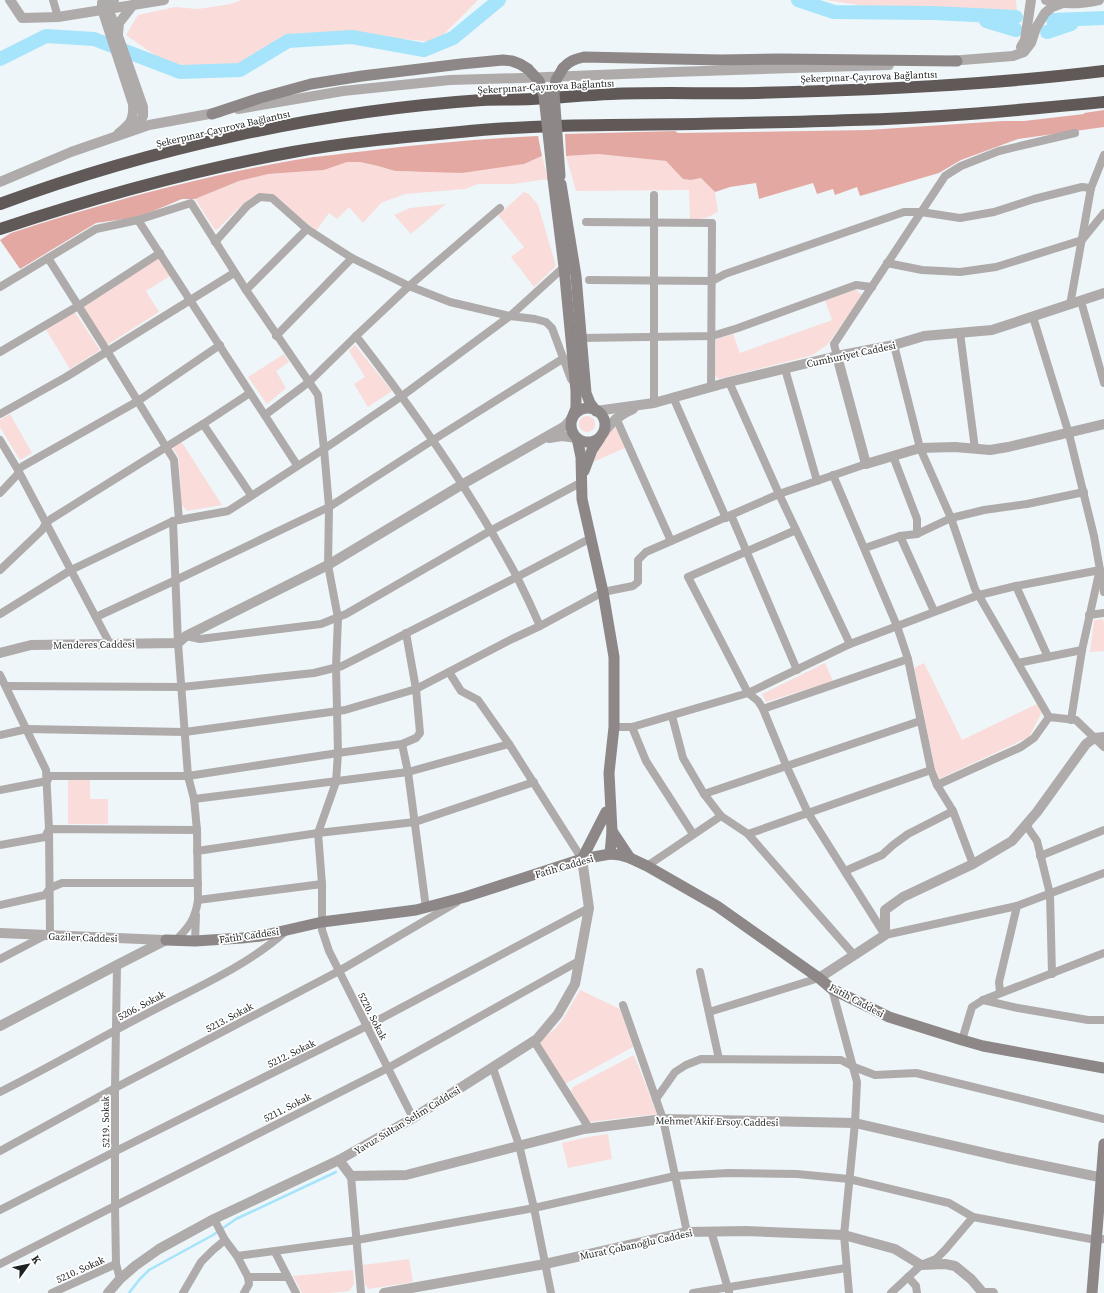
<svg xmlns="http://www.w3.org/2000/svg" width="1104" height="1293" font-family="'Source Serif 4',serif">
<rect width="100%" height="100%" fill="#eef6f9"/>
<!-- green -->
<g fill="#faddda">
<path d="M241 0H478L436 42 357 35 303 37 269 45 238 64 197 68 163 61 126 35 138 15 175 7 198 9 231 4Z"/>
<path d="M826 0H1016L1017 12 954 9H885Z"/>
<path d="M598 154 666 161 683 179 691 180 701 178 715 192 718 212 706 218 690 220 689 190 576 191 566 156Z"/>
<path d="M542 156 548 179 514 184H478L465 189 405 194 381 203 363 223 349 207 337 219 329 213 316 231 275 196C257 183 230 218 218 229L215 230 195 199 239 181 268 174 324 170 347 162H360L378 166 395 171 412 172 524 164Z"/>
<path d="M524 192 529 194 538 205 556 266 534 287 511 257 524 247 498 215Z"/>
<path d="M446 204 411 234 394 215 410 208Z"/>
<path d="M159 258 170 276 146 291 159 312 107 345 83 306Z"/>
<path d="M855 289 862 295 828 344 813 355 719 379 715 376 716 339 733 334 740 353 832 320 825 300Z"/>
<path d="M74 311 100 350 70 369 45 328Z"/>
<path d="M355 345 392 391 368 407 354 384 365 377 349 351Z"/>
<path d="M284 354 289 362 276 371 286 388 267 404 248 377Z"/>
<path d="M10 414 32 453 20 460 0 427V420Z"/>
<circle cx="587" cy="424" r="8"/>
<path d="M615 426 625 448 593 462 607 432Z"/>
<path d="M181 441 222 505 187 511 181 504 179 459 172 446Z"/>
<path d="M1103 619 1104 622V651L1090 652 1094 620Z"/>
<path d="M825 663 833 681 766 702 762 694Z"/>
<path d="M924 663 962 740 1037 704 1042 712 1029 737 939 779 935 768 914 668Z"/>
<path d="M68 780H90V799H108V824H68Z"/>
<path d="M580 990 620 1009 633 1047 565 1084 538 1041 555 1029 563 1019Z"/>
<path d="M634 1055 657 1114 589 1122 571 1091 573 1087Z"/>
<path d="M608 1134 612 1159 568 1168 562 1143 588 1137Z"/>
<path d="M409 1259 413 1282 369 1289 365 1285 363 1265Z"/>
<path d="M353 1270 354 1284 349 1291 330 1293H302L293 1276Z"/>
</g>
<!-- forest -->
<g fill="#e4a8a3">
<path d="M1104 110V127L1018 139 961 160 939 173 860 196 857 187 835 195 833 189 817 194 813 183 759 199 756 183 730 187 715 192 701 178 691 180 683 179 666 161 598 154 566 156 565 134 675 131 678 133 868 130 1003 121H1024L1084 114V113Z"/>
<path d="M538 136 542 156 524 164 462 173 395 171 378 166 360 162H347L324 170 268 174 239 181 195 199H182L139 217 96 223 20 269 0 240 11 233C104 203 198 177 295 160 318 156 342 154 366 151 423 144 480 139 538 136Z"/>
</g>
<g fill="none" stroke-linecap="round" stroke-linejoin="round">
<!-- stream -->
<path stroke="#a5e4fb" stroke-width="2.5" d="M129 1293 139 1280 149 1270 213 1235 236 1219 336 1172"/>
<!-- river -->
<g stroke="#a5e4fb" stroke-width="14">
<path d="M798 0 834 12 933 13 1016 17"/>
<path d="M1053 20 1104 18"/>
<path d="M986 21 1016 30"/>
<path d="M1047 32 1071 24"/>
<path d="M0 59 46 36 94 39 180 72 240 70 288 41 352 37 424 50 453 38 499 0"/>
</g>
<!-- minor -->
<g stroke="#afabab" stroke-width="8">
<path d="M53 0 58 17"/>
<path d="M138 220 297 465"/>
<path d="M586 222 712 223 711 387"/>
<path d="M215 242 247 206 260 197 272 198 307 229 352 258 409 286 450 302 510 316 535 319 546 322 552 328 571 379"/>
<path d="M48 258 107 351 174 460 179 520"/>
<path d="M887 263 922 270 960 272 996 267 1082 240 1104 213"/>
<path d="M589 280 712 281 725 274 904 212H921L960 218 994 212 1034 199 1082 187 1091 188"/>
<path d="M0 287 96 229 138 220 191 203 246 290 318 395 324 449 329 507 328 565 338 618 336 667 338 753 336 782 318 833 322 884V930L329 951 413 1118"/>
<path d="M246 290 307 229"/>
<path d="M1081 301 1104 383"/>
<path d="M1070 305 1091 188 1104 155"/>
<path d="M1033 317 1069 434 1094 536 1104 592"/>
<path d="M960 333 975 449"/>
<path d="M276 336 352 258"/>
<path d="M356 336C415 412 471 491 517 577 525 593 533 610 540 626"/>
<path d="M582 338 712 336 738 328 856 285 872 287"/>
<path d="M894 345 920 448 951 518 975 589 1049 717"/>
<path d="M0 352 78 306 160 253"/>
<path d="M837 356 834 344 945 176 961 166 999 151 1075 133"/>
<path d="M785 369 817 481"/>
<path d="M729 382 779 494 850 644"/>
<path d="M673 397 726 518"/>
<path d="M654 403V195"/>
<path d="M0 414 66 377 234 273"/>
<path d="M265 415 309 382 356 336 409 286 500 208"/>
<path d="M616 418 671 541"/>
<path d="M203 424 251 495"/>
<path d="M0 440 18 470 110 644"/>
<path d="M893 456 917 519V534"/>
<path d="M833 475 897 626 908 659 931 770 937 785 953 811 973 864"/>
<path d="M0 493 17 475 20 468 23 466 138 401 220 345"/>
<path d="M731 515 797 670"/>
<path d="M173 521 178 643 188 776 194 799 197 830 198 900C195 920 189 927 175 941"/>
<path d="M796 530 688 577 748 693 758 701 763 709 786 765 808 813 885 935 1017 906 1104 873"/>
<path d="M900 536 934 611"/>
<path d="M865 548 900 536 917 534 951 518 984 510 1027 504 1084 492"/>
<path d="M0 570 42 530 46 523 51 519 203 424 250 393"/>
<path d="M1016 586 1048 657"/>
<path d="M0 614 71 570 173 521 228 511 324 449 402 396 510 316 564 267"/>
<path d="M1089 615 1104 613"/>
<path d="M96 617 176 580 329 507 433 440 564 358"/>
<path d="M406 633 416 689 420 733 416 738 402 744 408 772 426 908"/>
<path d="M186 636 200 639 321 624 346 614 490 531 582 482"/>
<path d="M1018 663 1082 650"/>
<path d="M449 672 461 691 478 700 509 744 582 859"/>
<path d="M0 675 46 770 49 829 50 935"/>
<path d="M6 686 182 687 314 673 342 666 517 577 591 538"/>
<path d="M763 709 908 659"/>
<path d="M672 716 683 758 704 794 721 816 748 834 854 955"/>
<path d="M1071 720 1082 650 1099 573"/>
<path d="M614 727H632L748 693 850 644 979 595 1016 586 1100 570"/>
<path d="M632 727 646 761 693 834"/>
<path d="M0 735 27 729 185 732 345 710 416 689 512 639 540 626 603 592 633 586 638 582V560L646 552 779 494 866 464"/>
<path d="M937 785 1021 747 1034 738 1049 717 1076 720 1104 747"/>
<path d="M0 790 47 781 50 776H188L338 753 402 744"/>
<path d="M704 794 920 721"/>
<path d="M194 799 408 772 509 744"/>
<path d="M1026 825 1037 841 1050 894 1052 974"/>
<path d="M748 834 931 770"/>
<path d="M0 845 45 837 49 829 197 830"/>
<path d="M197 851 318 833 415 822 534 782"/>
<path d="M1040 856 1104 830"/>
<path d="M647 866 721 816"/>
<path d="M845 871 882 855 893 845 908 834 953 811"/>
<path d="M198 900 322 884"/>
<path d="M0 905 45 895 50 888 62 883H198"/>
<path d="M195 941 196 915"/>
<path d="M0 959 46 935"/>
<path d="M117 965 115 1088V1206L116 1264 120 1279"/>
<path d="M700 972 719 1059"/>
<path d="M832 989 857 1082 855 1123 844 1235 849 1293"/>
<path d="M1000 992 999 982 1017 906"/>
<path d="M983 1000 1018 1008 1088 1020H1104"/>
<path d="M623 1005 663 1119 687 1232"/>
<path d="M709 1012 819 978"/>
<path d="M962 1040 972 1007 983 1000 1104 953"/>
<path d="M534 1041 589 1128"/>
<path d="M493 1068 519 1145 534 1208 551 1293"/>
<path d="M0 1092C50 1067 98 1039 148 1013 195 988 246 967 286 931"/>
<path d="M656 1099 675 1072 686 1065 701 1059 841 1060 854 1067 875 1075 916 1073 1104 1119"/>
<path d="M0 1151 115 1088 339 971 457 902"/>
<path d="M351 1176 361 1293"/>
<path d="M0 1210 116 1151 367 1026 589 908"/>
<path d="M214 1219 225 1240 237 1256 248 1277 249 1284 244 1293"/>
<path d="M711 1231 729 1292"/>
<path d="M275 1252 296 1293"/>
<path d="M237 1256 357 1240 534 1208 675 1176 728 1173 797 1174 849 1179 949 1203 973 1217 1096 1240 1104 1239"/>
<path d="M0 1264 388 1068 579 961"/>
<path d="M248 1277H287"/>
<path d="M908 1277 916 1286 917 1293"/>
<path d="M52 1293 116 1264"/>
<path d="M183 1293 201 1262 213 1250 225 1240"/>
<path d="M693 1293 846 1268"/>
<path d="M891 1293 921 1265 936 1259 945 1250 973 1217"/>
</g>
<!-- tertiary -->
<g stroke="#afabab" stroke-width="10">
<path d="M10 0 22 18 58 17 164 0"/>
<path d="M114 0 102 3V9L133 104C134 121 130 124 118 134"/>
<path d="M1046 0C1064 5 1081 4 1099 0"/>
<path d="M111 16 143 107V116L137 129"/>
<path d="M118 34 119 23 133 5"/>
<path d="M1021 47 1025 40 1031 0"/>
<path d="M949 61 1013 56 1024 52 1031 43 1036 28 1045 13 1052 7 1063 3"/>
<path d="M238 109 343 91 450 80 522 78 673 72 889 65"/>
<path d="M0 182 71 152 149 125 220 112"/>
<path d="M837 356 866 464 920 448 955 447 990 450 1008 447 1104 424"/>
<path d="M596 411 654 403 729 382 837 356 894 345 924 336 992 330 1104 293"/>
<path d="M604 432C612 421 620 414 633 409"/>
<path d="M549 438 562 436 577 438"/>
<path d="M0 653 31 645 178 643 186 636 328 565 463 484 565 426 572 418"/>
<path d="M0 933 164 940"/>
<path d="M819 978 885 935V910L903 897 973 864 1012 841 1037 812 1086 744 1094 738 1104 737"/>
<path d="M0 1026 117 965 166 940"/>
<path d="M339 1160 351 1176 406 1175 584 1129 663 1119 855 1123 1007 1158 1104 1178"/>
<path d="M108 1293 120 1279 135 1266 159 1249 214 1219 339 1160 413 1118 537 1039 558 1014 575 984 589 908 582 859"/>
<path d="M384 1293 545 1264 687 1232 746 1231 844 1235 895 1249 921 1265 945 1264 955 1266 971 1279 983 1293H993"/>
</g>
<!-- secondary -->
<g stroke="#8d8887" stroke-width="11">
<path d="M563 68C569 61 575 59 584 57L721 60 780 59 957 61"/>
<path d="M212 114 260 98 311 84 362 76 461 64 503 60 512 61 520 64 528 69"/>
<path d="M553 179 564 267 576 391V408L572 418"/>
<path d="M561 184 576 276 586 393 590 403 596 411"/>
<circle cx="588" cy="425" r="17"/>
<path d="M577 438 581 457 582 499 603 592 614 657V727L609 773 612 831 610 854"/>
<path d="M584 471 592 450 600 438"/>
<path d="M612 831 630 858"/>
<path d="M582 859 606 812"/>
<path d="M166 940 195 941 242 938 261 936 322 922 416 910 465 897 582 859 610 854 620 855 630 858 647 866 717 906 819 978 832 989 889 1017 962 1040 983 1046 1104 1068"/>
<path d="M1092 1293 1104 1144"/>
</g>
<!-- motorway -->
<g stroke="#605958" stroke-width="12">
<path d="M0 204C151 148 321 111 482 100 498 99 515 100 532 99 558 98 584 95 611 94 659 92 708 94 757 93 873 90 989 85 1104 71"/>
<path d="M0 229C96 197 193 170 293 152 348 142 404 137 460 132 538 124 617 125 695 124 748 123 800 122 852 120 937 118 1020 110 1104 102"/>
</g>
<!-- secondary-bridge -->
<g stroke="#8d8887" stroke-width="11">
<path d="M528 69 539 81 544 96 553 179"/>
<path d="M560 176 554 93 556 80 563 68"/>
</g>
</g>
<g text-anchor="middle" stroke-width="3.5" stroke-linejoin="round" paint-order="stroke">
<!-- street labels -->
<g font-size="10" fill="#1e2122" stroke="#fff">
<text transform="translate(869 76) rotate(-2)" y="4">Şekerpınar-Çayırova Bağlantısı</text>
<text transform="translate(546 86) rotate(-3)" y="4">Şekerpınar-Çayırova Bağlantısı</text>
<text transform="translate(223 128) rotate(-13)" y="4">Şekerpınar-Çayırova Bağlantısı</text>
<text transform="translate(851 354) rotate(-12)" y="4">Cumhuriyet Caddesi</text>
<text transform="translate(94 644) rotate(-1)" y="4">Menderes Caddesi</text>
<text transform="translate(564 866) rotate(-16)" y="4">Fatih Caddesi</text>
<text transform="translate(249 935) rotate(-8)" y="4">Fatih Caddesi</text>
<text transform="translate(83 937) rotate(2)" y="4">Gaziler Caddesi</text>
<text transform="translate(857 1000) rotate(28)" y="4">Fatih Caddesi</text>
<text transform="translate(141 1005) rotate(-28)" y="4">5206. Sokak</text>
<text transform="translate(373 1016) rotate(63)" y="4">5220. Sokak</text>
<text transform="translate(229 1017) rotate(-28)" y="4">5213. Sokak</text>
<text transform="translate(291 1053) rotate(-26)" y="4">5212. Sokak</text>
<text transform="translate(287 1107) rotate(-27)" y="4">5211. Sokak</text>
<text transform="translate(407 1120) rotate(-31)" y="4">Yavuz Sultan Selim Caddesi</text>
<text transform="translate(717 1121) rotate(1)" y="4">Mehmet Akif Ersoy Caddesi</text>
<text transform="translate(105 1122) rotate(-91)" y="4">5219. Sokak</text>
<text transform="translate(636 1244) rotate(-12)" y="4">Murat Çobanoğlu Caddesi</text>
<text transform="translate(80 1269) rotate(-24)" y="4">5210. Sokak</text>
</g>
</g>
<!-- north arrow -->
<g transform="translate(28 1265) rotate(57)" stroke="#ffffff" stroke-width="3" paint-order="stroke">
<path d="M0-3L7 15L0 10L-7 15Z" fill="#1e2122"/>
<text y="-6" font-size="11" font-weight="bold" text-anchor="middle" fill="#1e2122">K</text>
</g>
</svg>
